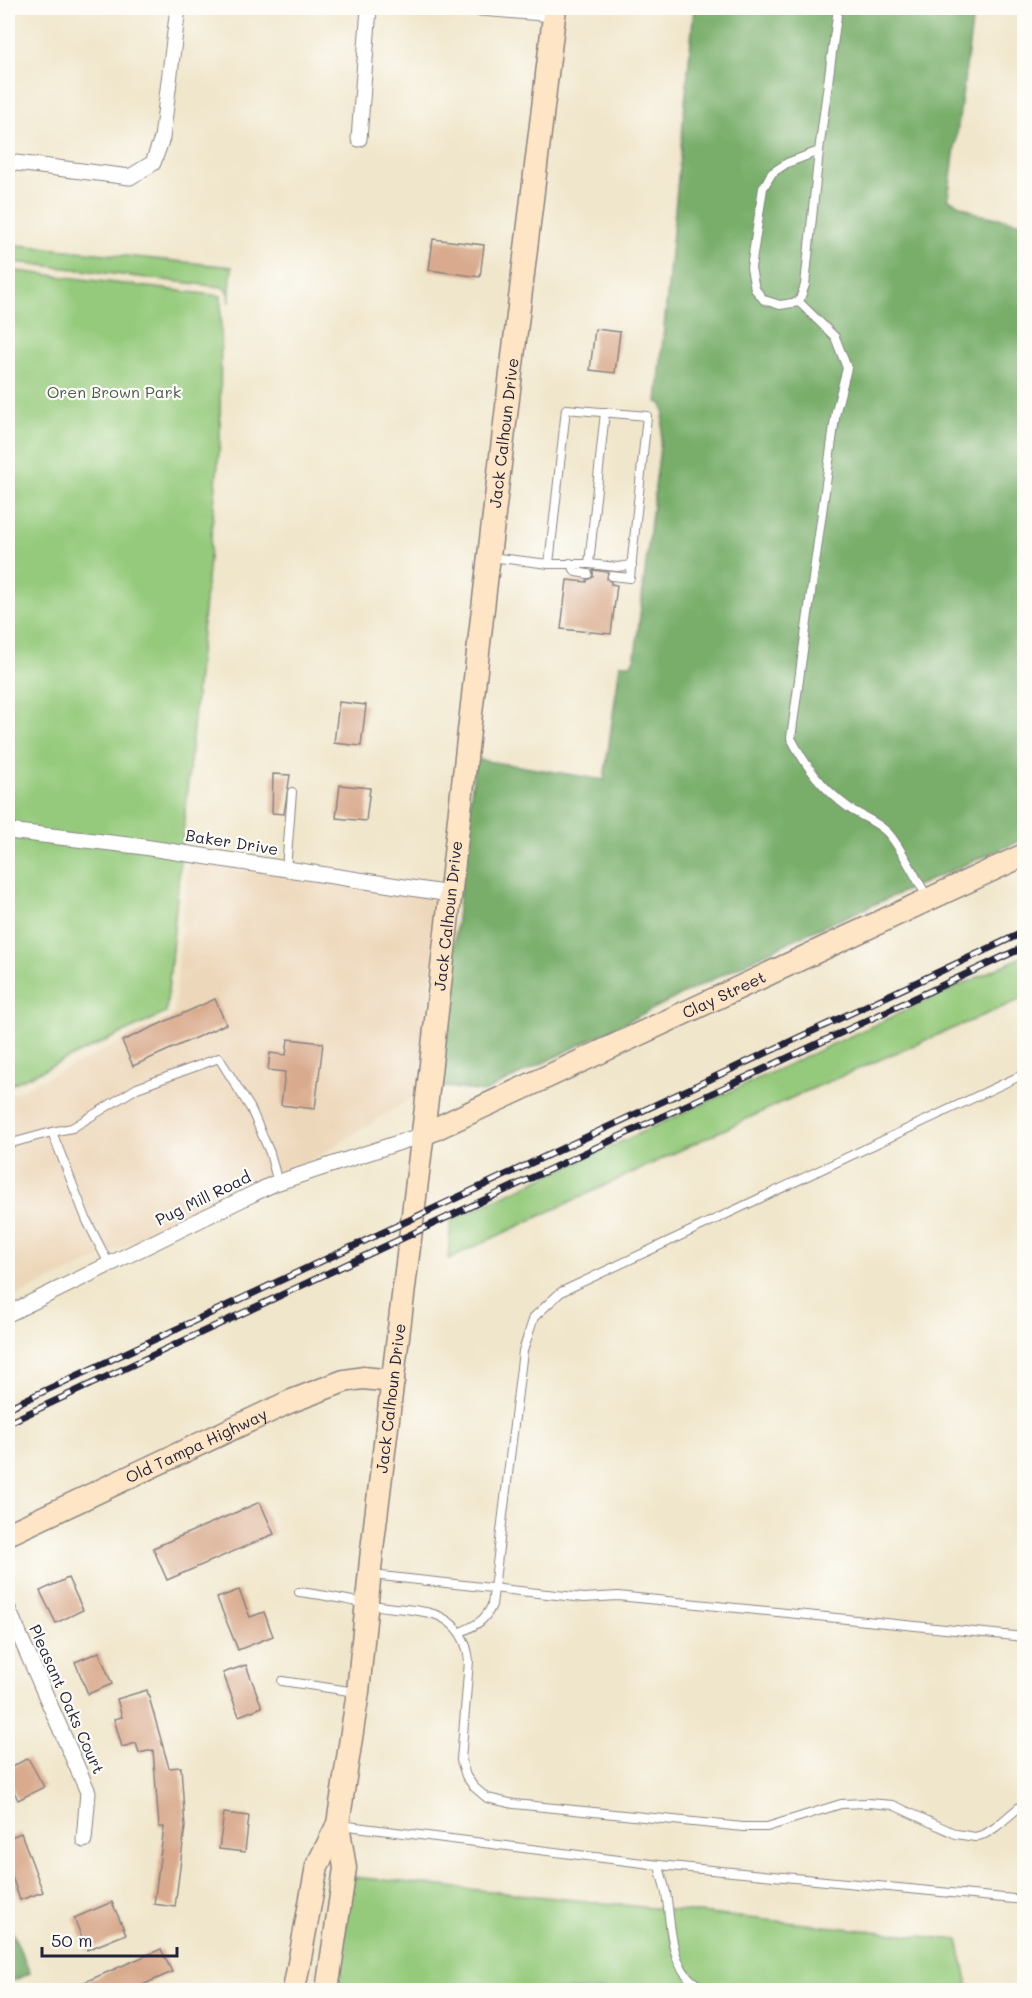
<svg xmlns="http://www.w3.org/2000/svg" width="1032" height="1998" font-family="Mali,sans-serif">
<rect width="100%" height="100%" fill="#fdfcf7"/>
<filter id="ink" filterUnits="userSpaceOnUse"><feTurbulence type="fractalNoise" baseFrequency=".0167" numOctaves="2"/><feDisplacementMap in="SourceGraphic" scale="12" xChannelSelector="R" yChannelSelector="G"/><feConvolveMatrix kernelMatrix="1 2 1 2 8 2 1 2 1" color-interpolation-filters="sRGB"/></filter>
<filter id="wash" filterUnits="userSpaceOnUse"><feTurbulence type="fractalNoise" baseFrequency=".008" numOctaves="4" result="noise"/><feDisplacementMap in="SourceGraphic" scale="24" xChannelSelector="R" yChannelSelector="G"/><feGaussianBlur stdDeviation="1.35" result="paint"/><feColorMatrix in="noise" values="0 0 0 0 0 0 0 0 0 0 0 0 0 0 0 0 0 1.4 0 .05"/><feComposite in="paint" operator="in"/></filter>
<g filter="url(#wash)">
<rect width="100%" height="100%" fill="#f0e6cb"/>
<!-- built -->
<path fill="#edd7ba" d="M188 863 441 895 418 1094 319 1156 8 1300V1096L171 1019 174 1013Z"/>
<!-- green -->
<g fill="#95ca7b" stroke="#5c765b" stroke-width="1.5">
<path d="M8 244 232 267 229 303 228 291 222 287 8 261Z"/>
<path d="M8 270 221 296 220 442 166 1013 8 1086Z"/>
<path d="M1024 956V998L802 1093 448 1259 451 1220Z"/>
<path d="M353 1877 958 1940 969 1990H336Z"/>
</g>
<!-- forest -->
<g fill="#78ae6b" stroke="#4d6853" stroke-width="1.5">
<path d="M694 8H974L948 199 978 214 1024 223V839L795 939 484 1092 438 1086 475 759 604 780 620 664H631L635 657 664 412 662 404 657 402Z"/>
<path d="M8 1922 30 1973 8 1983Z"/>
</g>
<g id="blocks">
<!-- building -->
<g fill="#d9aa8d">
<path d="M433 239 484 245 480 277 429 270Z"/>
<path d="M595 329 620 332 615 373 590 370Z"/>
<path d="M593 570 608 572 607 579 611 582V584L617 585 611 634 561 629 567 580 587 582V580L593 577Z"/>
<path d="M339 702 366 705 361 746 334 743Z"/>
<path d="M273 774 290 775 284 814 272 813Z"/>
<path d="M340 785 370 788 366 821 336 818Z"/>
<path d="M215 999 226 1024 133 1066 122 1041Z"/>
<path d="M288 1039 323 1043 315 1109 281 1105 285 1072 268 1070 270 1053 286 1055Z"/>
<path d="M260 1502 274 1534 167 1580 153 1548Z"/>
<path d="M68 1578 83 1610 56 1623 40 1591Z"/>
<path d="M239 1590 250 1617 264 1612 273 1636 238 1650 217 1598Z"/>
<path d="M99 1652 112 1684 88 1694 75 1662Z"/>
<path d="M246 1665 262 1707 239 1716 223 1673Z"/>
<path d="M147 1690 169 1768 181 1767 185 1827 175 1907 154 1904 164 1827H159L153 1750 139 1753 136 1743 122 1747 114 1719 122 1717 117 1699Z"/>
<path d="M28 1758 44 1787 18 1800 8 1779V1769Z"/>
<path d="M224 1813 249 1816 245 1852 219 1849Z"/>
<path d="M21 1833 43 1892 20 1900 8 1865V1838Z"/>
<path d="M112 1902 126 1934 87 1950 74 1918Z"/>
<path d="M161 1949 172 1972 131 1990H66Z"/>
</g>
</g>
</g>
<g filter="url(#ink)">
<use href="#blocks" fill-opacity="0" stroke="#898483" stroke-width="1.5"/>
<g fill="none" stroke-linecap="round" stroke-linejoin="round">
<!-- lane casing -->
<g stroke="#898483" stroke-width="10">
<g id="lane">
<path d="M819 151 787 163 772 173 763 188 751 268 755 289 764 300 780 305 799 302 805 285 819 151 838 8"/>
<path d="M799 302 835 337 847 368 836 411 791 738C806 767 823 789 849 808 862 817 877 821 888 833 901 847 916 879 927 896"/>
<path d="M490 557 549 564H589L617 567 632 565"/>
<path d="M570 563 576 572 588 574"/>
<path d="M549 564 566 409 647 416 630 578 612 576"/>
<path d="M589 564 605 412"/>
<path d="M286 869 292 792"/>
<path d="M52 1132 72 1128 137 1088 219 1058 251 1109 270 1153 278 1183"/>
<path d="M8 1144 52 1132 87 1221 109 1264"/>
<path d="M372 1575 584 1598 618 1596 1024 1637"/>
<path d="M299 1592C329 1595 357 1603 386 1607 401 1609 428 1610 441 1617 459 1626 467 1641 469 1661L461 1760 466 1776 474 1787 487 1798 514 1804 743 1827H767L841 1804 868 1803 893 1805 956 1834 975 1837 985 1834 996 1827 1024 1803"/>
<path d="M461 1632C476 1625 485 1621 492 1605L523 1351 534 1317 561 1292 1024 1074"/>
<path d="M282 1681 356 1692"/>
<path d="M340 1825 659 1865 1024 1900"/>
<path d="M659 1865C661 1875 664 1884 666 1893 672 1928 668 1978 710 1990"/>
</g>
</g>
<!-- street casing -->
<g stroke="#898483" stroke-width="17">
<g id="street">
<path d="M481 8 554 14"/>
<path d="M359 139 369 8"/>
<path d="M8 162 130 177 153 163 162 138 178 8"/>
<path d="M8 831 137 846 450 894"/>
<path d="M8 1314 273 1184 422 1135"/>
<path d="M8 1609 88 1792 84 1840"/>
</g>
</g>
<!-- secondary casing -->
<g stroke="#898483" stroke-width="25">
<g id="secondary">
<path id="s1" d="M422 1135 1024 855"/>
<path id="s2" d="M8 1534 289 1402 344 1381 363 1378 393 1381"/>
<path d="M294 1990 317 1866 338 1824"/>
<path id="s3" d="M327 1990 345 1868 338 1824 358 1692 372 1550 427 1099 489 556 555 8"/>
</g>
</g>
<!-- lane -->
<use href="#lane" stroke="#fff" stroke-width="8"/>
<!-- street -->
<use href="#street" stroke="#fff" stroke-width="15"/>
<!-- secondary -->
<use href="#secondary" stroke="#fde5c5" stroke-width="22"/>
<!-- rail casing -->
<g stroke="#22223b" stroke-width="7">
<g id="rail">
<path d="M8 1408 1024 932"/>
<path d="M8 1423 1024 947"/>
</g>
</g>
<!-- rail -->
<use href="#rail" stroke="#fdfcf7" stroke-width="4.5" stroke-dasharray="14" stroke-linecap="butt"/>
</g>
</g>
<g text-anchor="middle" stroke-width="4.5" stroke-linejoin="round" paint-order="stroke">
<!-- park labels -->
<g font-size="16" fill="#4a5d51" stroke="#fdfcf7">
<text x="114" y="398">Oren Brown Park</text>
</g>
<!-- street labels -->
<g font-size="16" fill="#22223b" stroke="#fdfcf7">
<text dy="6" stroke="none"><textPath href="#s3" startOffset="1569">Jack Calhoun Drive</textPath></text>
<text transform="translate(232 842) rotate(9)" y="6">Baker Drive</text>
<text dy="6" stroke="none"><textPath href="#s3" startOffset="1083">Jack Calhoun Drive</textPath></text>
<text dy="6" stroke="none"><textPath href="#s1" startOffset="333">Clay Street</textPath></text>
<text transform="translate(203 1198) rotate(-26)" y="6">Pug Mill Road</text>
<text dy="6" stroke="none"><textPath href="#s3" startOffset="597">Jack Calhoun Drive</textPath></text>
<text dy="6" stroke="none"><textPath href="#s2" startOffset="208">Old Tampa Highway</textPath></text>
<text transform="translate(67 1699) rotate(66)" y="6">Pleasant Oaks Court</text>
</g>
</g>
<!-- margin -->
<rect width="1032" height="1998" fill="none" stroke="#fdfcf7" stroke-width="30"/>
<!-- scale -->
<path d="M42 1947v9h135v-9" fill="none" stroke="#22223b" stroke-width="3"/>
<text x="51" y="1947" font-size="18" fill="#22223b" stroke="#fdfcf7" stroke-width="4.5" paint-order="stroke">50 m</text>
</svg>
